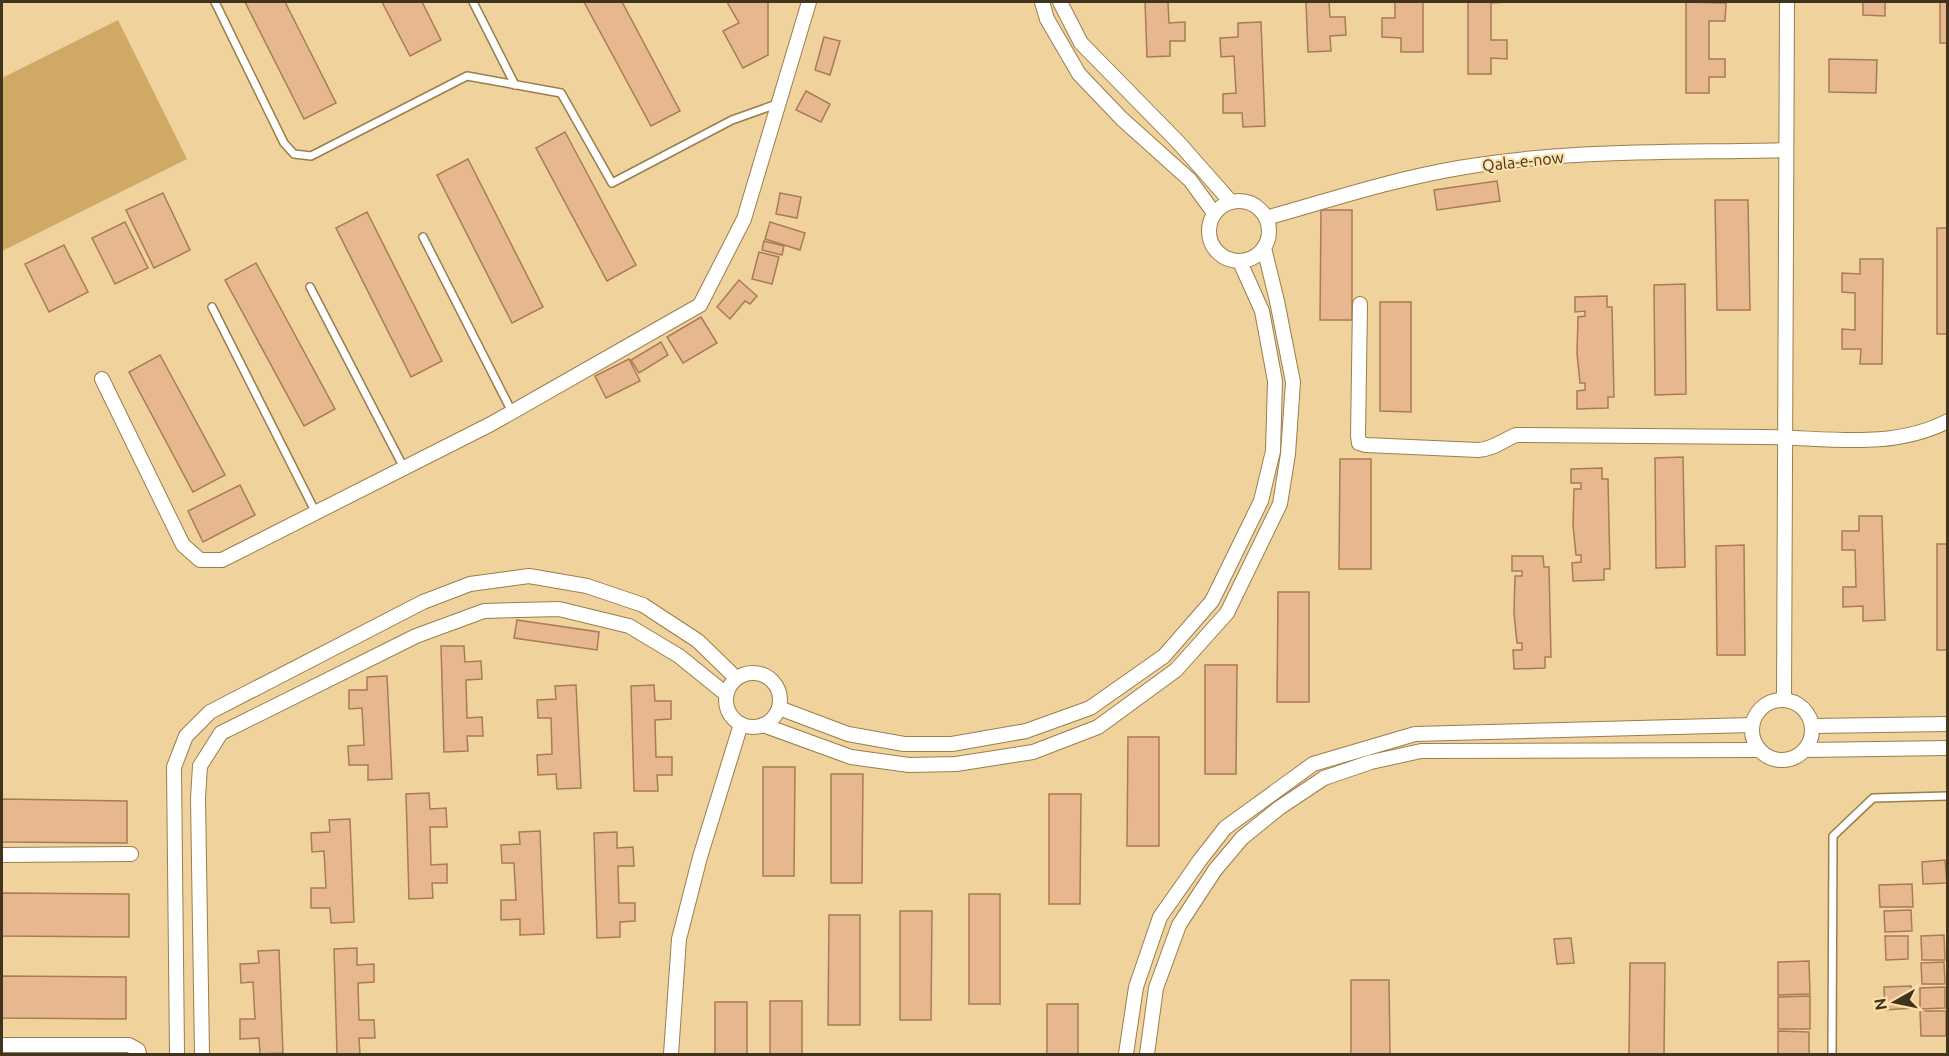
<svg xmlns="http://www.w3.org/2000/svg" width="1949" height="1056" font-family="Ubuntu,sans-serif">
<rect width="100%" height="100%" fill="#f0d29d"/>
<!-- green -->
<path fill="#d0a964" d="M118 20 187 159 2 251V78Z"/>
<!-- building -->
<g fill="#e7b790" stroke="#a87c56" stroke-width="1.5">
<path d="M245 2H285L336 103 304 119Z"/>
<path d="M382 2H422L441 40 410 56Z"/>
<path d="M584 2H622L680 111 651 126Z"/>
<path d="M727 2H768V55L743 68 723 31 739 23Z"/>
<path d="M1145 2H1168L1169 23 1185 22V41H1170V56L1147 57Z"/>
<path d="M1306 2H1329L1330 17H1345L1346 35 1330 36 1331 51 1308 52Z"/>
<path d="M1395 2H1423V52H1401V38L1382 37V18H1395Z"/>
<path d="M1468 2H1507L1491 3V40H1507V59L1491 58V74H1468Z"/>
<path d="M1686 2 1726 3 1725 21H1709V59H1725V77H1709V93H1686Z"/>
<path d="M1863 2H1885V16L1863 15Z"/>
<rect x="1940" y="2" width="8" height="41"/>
<path d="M1261 22 1265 126 1243 127 1242 113H1223V94L1236 93 1234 56 1221 57 1220 38 1238 37V23Z"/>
<path d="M824 37 840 41 830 75 815 70Z"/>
<path d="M1829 59 1877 60 1876 93 1829 92Z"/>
<path d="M806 91 830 104 821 122 796 110Z"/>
<path d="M565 132 636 265 607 281 536 148Z"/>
<path d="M468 159 543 307 512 323 437 175Z"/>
<path d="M1497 181 1500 201 1437 210 1434 190Z"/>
<path d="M163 193 190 250 154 268 126 210Z"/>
<path d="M780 193 801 197 797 218 776 214Z"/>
<path d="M1715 200H1748L1750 310H1717Z"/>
<path d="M1321 210H1352V320H1320Z"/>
<path d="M367 212 442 361 411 377 336 228Z"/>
<path d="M125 222 148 268 115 284 92 238Z"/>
<path d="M770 222 805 233 800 250 765 239Z"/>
<rect x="1937" y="228" width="11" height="106"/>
<path d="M764 241 784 246 782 255 762 250Z"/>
<path d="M64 245 88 292 49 312 25 264Z"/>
<path d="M759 252 779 257 772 284 752 279Z"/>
<path d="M1860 259H1883L1882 364H1860L1861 349H1842V329L1855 330V293L1842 292V273L1860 274Z"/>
<path d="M256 263 335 409 304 426 225 280Z"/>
<path d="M739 280 757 296 750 304 745 301 730 319 717 307Z"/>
<path d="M1685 284 1686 394 1655 395 1654 285Z"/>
<path d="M1607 296V307H1612L1614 397H1608V408L1577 409V391L1585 390V383H1580L1577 353 1578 317 1585 316V311L1575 312V297Z"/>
<path d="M1380 302H1411V412L1380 411Z"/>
<path d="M701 317 717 343 683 363 667 337Z"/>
<path d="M661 342 668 355 639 373 631 360Z"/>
<path d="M160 355 225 475 193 492 129 372Z"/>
<path d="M629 359 640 381 606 398 595 376Z"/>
<path d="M1683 457 1685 567 1656 568 1655 458Z"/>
<path d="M1340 459H1371V569H1339Z"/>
<path d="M1602 468V479H1608L1610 569H1604V580L1573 581 1572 563 1581 562V555H1576L1573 525 1574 489H1581V483H1571V469Z"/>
<path d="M240 485 255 515 203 542 188 511Z"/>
<path d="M1859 516H1882L1885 620 1863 621V606L1843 607V587H1856L1855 550H1842V531H1859Z"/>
<rect x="1937" y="544" width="11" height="106"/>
<path d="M1744 545 1745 655H1717L1716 546Z"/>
<path d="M1512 556H1543L1544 567H1549L1551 657H1545V668L1514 669 1513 650H1522V643H1517L1514 613 1515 576H1522V571H1512Z"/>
<path d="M1278 592H1309V702H1277Z"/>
<path d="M517 620 599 632 597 650 514 638Z"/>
<path d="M441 646H464L465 662 481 661 482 679 466 680 467 718 482 717 483 736H467L468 751 444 752Z"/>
<path d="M1205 665H1237L1236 774H1205Z"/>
<path d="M387 676 392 779 368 780V765H349L348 746 364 745 362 708 349 709V690H367V677Z"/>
<path d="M576 685 581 788 557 789 556 774 538 775 537 755 552 754 551 718H538L537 700 556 699 555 686Z"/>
<path d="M654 685 655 701H671V719L655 720 656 757H672V775H657L658 791H634L631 686Z"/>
<path d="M1128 737H1159V846H1127Z"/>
<path d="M763 767H795L794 876H763Z"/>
<path d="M831 774H863L862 883H831Z"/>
<path d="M429 793 430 809 446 808 447 827H430L431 865 447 864V883H432L433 898 409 899 406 794Z"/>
<path d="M1049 794H1081L1080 904H1049Z"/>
<path d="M2 799 127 801V843L2 842Z"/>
<path d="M350 819 354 922 331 923 330 908H311V888H326L324 851 312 852 311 833 330 832 329 820Z"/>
<path d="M540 831 544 934 520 935V919L501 920V900H516L514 863H502L501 845 520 844 519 832Z"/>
<path d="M617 832V848L633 847 634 866H618L619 903H635V921L620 922V937L597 938 594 833Z"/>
<path d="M1945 860 1947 883 1923 884 1922 862Z"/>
<path d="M1912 884 1913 907H1880L1879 885Z"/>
<path d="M2 893 129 894V937L2 936Z"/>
<rect x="969" y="894" width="31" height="110"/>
<path d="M1911 910 1912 931 1885 932 1884 911Z"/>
<path d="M900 911H932L931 1020H900Z"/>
<path d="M829 915H860V1025H828Z"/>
<path d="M1944 935 1945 960H1922L1921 936Z"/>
<path d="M1885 936H1908V959L1886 960Z"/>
<path d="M1571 938 1574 963 1557 964 1554 939Z"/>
<path d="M357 948V965L374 964V982L358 983 359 1020H374L375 1038H359L360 1054H337L334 949Z"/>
<path d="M279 950 283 1053 260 1054 259 1038 240 1039V1019H255L253 982 241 983 240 964 259 963 258 951Z"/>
<path d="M1809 961 1810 994 1778 995V962Z"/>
<path d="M1944 962 1945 984H1922L1921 963Z"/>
<path d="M1630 963H1665L1664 1054H1629Z"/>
<path d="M2 976 126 977V1019L2 1018Z"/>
<path d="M1351 980H1389L1390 1054H1351Z"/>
<path d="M1911 986 1913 1008 1885 1010 1884 987Z"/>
<path d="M1945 987V1008L1920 1009V988Z"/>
<path d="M1810 996V1029H1778V997Z"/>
<rect x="770" y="1001" width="32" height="53"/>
<rect x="715" y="1002" width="32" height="52"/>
<rect x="1047" y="1004" width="31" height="50"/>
<path d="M1920 1011H1946V1036H1921Z"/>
<path d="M1778 1031 1809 1032V1054H1778Z"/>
</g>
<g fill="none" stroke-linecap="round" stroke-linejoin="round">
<!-- lane casing -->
<g stroke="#9a7e4c" stroke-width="10">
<g id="lane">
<path d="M215 2 284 143 294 154 311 156 467 76 561 93 612 183 732 120 777 104"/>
<path d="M473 2 515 85"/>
<path d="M423 237 512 412"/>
<path d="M310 287 404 468"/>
<path d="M212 307 316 513"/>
<path d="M1832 1054 1833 836 1873 798 1948 796"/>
</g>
</g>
<!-- street casing -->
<g stroke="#9a7e4c" stroke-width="16">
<g id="street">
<path d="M1042 2 1047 19 1079 74 1122 119 1190 180 1214 213"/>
<path d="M1060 2 1081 43 1178 142 1231 202"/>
<circle cx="1239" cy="231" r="30"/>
<path d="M1266 218C1330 200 1394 179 1459 168 1566 149 1678 153 1786 150"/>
<path d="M1360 304 1358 436 1359 443 1366 445 1478 450C1493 449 1502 441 1516 435 1598 436 1680 436 1763 437 1824 437 1890 451 1948 421"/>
<path d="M102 379 183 545 200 560H222L491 424 700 305 744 219 809 2"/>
<circle cx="753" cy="700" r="27"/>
<circle cx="1782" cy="730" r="30"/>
<path d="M1784 700 1787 2"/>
<path d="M779 708 848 734 904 744H952L1026 731 1090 708 1164 656 1212 601 1261 501 1273 451 1275 381 1262 311 1240 262"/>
<path d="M763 725 851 757 909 765 956 764 1033 752 1098 727 1176 670 1227 613 1280 504 1288 454 1293 382 1277 301 1264 248"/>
<path d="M1813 726 1948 724"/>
<path d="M1806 750 1948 748"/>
<path d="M2 855 131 854"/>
<path d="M2 1045H129L138 1050 139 1054"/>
<path d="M177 1054 174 767 186 736 210 712 423 602 470 584 529 576 587 586 643 605 698 641 736 678"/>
<path d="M202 1054 198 798 200 766 221 733 416 636 484 611 559 609 629 626 679 656 726 694"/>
<path d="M671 1054 679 939 700 857 741 724"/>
<path d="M1126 1054 1136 987 1160 917 1200 860 1225 828 1313 764 1415 734 1752 725"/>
<path d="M1147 1054 1156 988 1179 925 1215 870 1242 838 1279 808 1324 778 1371 762 1421 751 1759 750"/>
</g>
</g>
<!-- lane -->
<use href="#lane" stroke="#fff" stroke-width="7"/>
<!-- street -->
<use href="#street" stroke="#fff" stroke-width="14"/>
</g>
<g text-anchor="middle" stroke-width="4.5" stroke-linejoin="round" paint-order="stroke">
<!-- street labels -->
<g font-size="16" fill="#40341f" stroke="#fedfaa">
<text transform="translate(1523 161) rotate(-6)" y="6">Qala-e-now</text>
</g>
</g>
<!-- border -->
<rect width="1949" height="1056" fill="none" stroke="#40341f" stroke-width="6"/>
<!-- north arrow -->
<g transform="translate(1895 1002) rotate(261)" stroke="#fedfaa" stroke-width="4.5" paint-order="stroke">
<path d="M0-4.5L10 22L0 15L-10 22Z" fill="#40341f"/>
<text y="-9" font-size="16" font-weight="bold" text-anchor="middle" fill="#40341f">N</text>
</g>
</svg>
